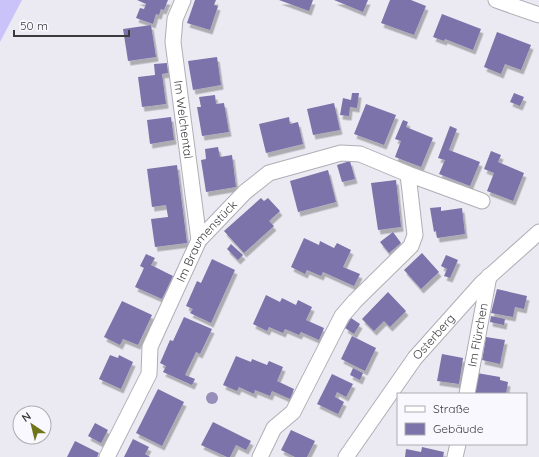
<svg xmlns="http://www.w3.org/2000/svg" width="539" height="457" font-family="Quicksand,sans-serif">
<defs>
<filter id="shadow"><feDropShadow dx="2.5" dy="4.5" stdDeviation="0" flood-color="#0004"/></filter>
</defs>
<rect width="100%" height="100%" fill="#ebeaf2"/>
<!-- green -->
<path fill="#cac3f9" d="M0 0H22L0 42Z"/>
<!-- building -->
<g fill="#7b73aa" filter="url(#shadow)">
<path d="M137 0H168L164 10 161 9 159 15 156 14 153 24 136 18 140 8 144 9 146 4Z"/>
<path d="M195 0H216L214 5 218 6 210 30 187 23Z"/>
<path d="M279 0H313L309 11Z"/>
<path d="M334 0H368L363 12Z"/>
<path d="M390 0H411L426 6 414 35 381 23Z"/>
<path d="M442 14 481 29 473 50 445 39 444 41 433 37Z"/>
<path d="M151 25 156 57 128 61 123 29Z"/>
<path d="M497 32 531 45 521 70 505 64 501 74 484 67Z"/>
<path d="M217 57 221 85 193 90 188 61Z"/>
<path d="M167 63 168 73 162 74 166 104 142 107 138 77 155 75 154 64Z"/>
<path d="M352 93H359L357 108 350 107 349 116 340 115 343 98 351 100Z"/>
<path d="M514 93 524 97 520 106 510 102Z"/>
<path d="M215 95 216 104 224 103 229 132 202 136 197 107H201L199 97Z"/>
<path d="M334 103 340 130 313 135 307 109Z"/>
<path d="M366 104 396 115 384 145 354 134Z"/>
<path d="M171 117 174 140 150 144 147 120Z"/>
<path d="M289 117 290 124 298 122 303 144 266 153 259 124Z"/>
<path d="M403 120 408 122 406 127 433 138 421 167 395 157 401 141 395 139Z"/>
<path d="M450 126 457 129 449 150 480 162 470 186 439 174 445 160 438 158Z"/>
<path d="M218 147 220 157 232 155 236 187 206 192 201 160 206 159 205 149Z"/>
<path d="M491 151 501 155 498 162 524 173 513 201 487 191 494 173 484 169Z"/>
<path d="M350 161 355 179 342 182 337 165Z"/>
<path d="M177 165 187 243 155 247 151 219 168 217 166 205 152 207 147 169Z"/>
<path d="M328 170 336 202 298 212 290 181Z"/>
<path d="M396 180 401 227 378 230 371 183Z"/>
<path d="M261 198 264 201 268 198 280 211 269 221 274 226 244 253 224 231Z"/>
<path d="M441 207V211L462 208 465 234 437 238 436 231 434 232 430 208Z"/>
<path d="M393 232 401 243 389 253 380 242Z"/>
<path d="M304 238 319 245 320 241 334 248 337 243 351 250 343 267 360 274 354 286 323 272 321 276 307 270 305 274 291 267Z"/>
<path d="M231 244 243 255 238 260 227 249Z"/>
<path d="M422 253 439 272 421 289 404 270Z"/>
<path d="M146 254 155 258 151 265 173 276 162 299 135 287 144 268 140 266Z"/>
<path d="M446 255 458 260 450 278 444 276 447 269 441 266Z"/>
<path d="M212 259 235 270 211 323 190 313 193 309 186 306 197 281 201 283Z"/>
<path d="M497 289 527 296 524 309 515 307 513 317 491 313Z"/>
<path d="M388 292 406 311 390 327 384 321 374 331 362 319Z"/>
<path d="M266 295 280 302 282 298 296 305 298 300 312 307 306 320 324 328 319 340 301 332 299 335 285 329 283 333 269 327 267 331 253 324Z"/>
<path d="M122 301 152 315 138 345 123 339 120 345 104 337Z"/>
<path d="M491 316 505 319 504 325 490 322Z"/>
<path d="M184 317 212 329 200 354 196 352 185 375 195 379 192 385 163 372 166 366 160 363 170 340 173 341Z"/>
<path d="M351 318 360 324 354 334 345 328Z"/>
<path d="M352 336 376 348 365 371 341 359Z"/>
<path d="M486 337 505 340 500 364 482 360Z"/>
<path d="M442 354 463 358 459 384 437 381Z"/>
<path d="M110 355 118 358 119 355 133 362 121 389 99 379Z"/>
<path d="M236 356 251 362 252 359 267 365 269 361 283 367 277 381 294 389 290 399 272 391 270 396 255 390 254 394 239 387 237 391 223 385Z"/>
<path d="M353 368 363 373 360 380 350 375Z"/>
<path d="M477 373 500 377V380L508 382 506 394H474Z"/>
<path d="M332 374 353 384 346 397 337 392 335 397 344 402 338 414 317 404Z"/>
<path d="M158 389 184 402 162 446 136 433Z"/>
<path d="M213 422 251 441 246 450 236 445 230 457H227L201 445Z"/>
<path d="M95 423 108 430 101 443 88 436Z"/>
<path d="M291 430 315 441 307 457H295L281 450Z"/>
<path d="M133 439 149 447 145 454 150 457H124Z"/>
<path d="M75 441 99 453 97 457H67Z"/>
<path d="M422 447 444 452 443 457H405L406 449 421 452Z"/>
</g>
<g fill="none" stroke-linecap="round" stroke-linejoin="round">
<!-- street casing -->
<g stroke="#afaeb6" stroke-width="17">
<g id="street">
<path id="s1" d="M183 0 175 19 173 42 199 240"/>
<path d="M496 0 539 15"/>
<path id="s2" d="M467 394 489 276"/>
<path id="s3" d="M107 457 149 374 150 347 199 240 245 192 269 173 341 153 360 154 408 174 482 201"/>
<path d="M260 457 274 428 293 412 342 316 355 301 411 246 415 235 408 174"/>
<path id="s4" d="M346 457 415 358 482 283 539 232"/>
<path d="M455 457 458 444"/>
</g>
</g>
<!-- street -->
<use href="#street" stroke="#fff" stroke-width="15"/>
</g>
<!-- trees -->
<circle fill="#978eb9" cx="212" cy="398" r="6"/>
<g text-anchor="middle" stroke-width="4" stroke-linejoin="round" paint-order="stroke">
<!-- street labels -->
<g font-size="12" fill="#3b3b3e" stroke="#f8f8fe">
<text dy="4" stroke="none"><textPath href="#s1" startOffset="122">Im Welchental</textPath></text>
<text dy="4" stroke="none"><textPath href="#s3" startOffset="241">Im Braumenstück</textPath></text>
<text dy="4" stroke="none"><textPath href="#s2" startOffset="60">Im Flürchen</textPath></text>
<text dy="4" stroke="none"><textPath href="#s4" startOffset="149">Osterberg</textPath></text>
</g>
</g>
<!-- legend -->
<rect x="397" y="393" width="130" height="52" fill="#f8f8fe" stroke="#acacb1"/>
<rect x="405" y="406" width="20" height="6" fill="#ffffff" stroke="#acacb1"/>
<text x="433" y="413" font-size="12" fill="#3b3b3e">Straße</text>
<rect x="405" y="423" width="20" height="12" fill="#7b73aa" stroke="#acacb1"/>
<text x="433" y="433" font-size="12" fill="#3b3b3e">Gebäude</text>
<!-- north arrow -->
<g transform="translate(32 425) rotate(325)"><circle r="19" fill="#f8f8fe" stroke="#acacb1"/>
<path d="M0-3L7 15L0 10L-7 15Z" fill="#72741a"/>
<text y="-6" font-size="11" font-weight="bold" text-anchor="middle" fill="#3b3b3e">N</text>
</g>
<!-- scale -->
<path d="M14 30v6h115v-6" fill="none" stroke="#3b3b3e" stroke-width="2"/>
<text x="20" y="30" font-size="12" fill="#3b3b3e" stroke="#f8f8fe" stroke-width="3" paint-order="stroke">50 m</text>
</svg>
